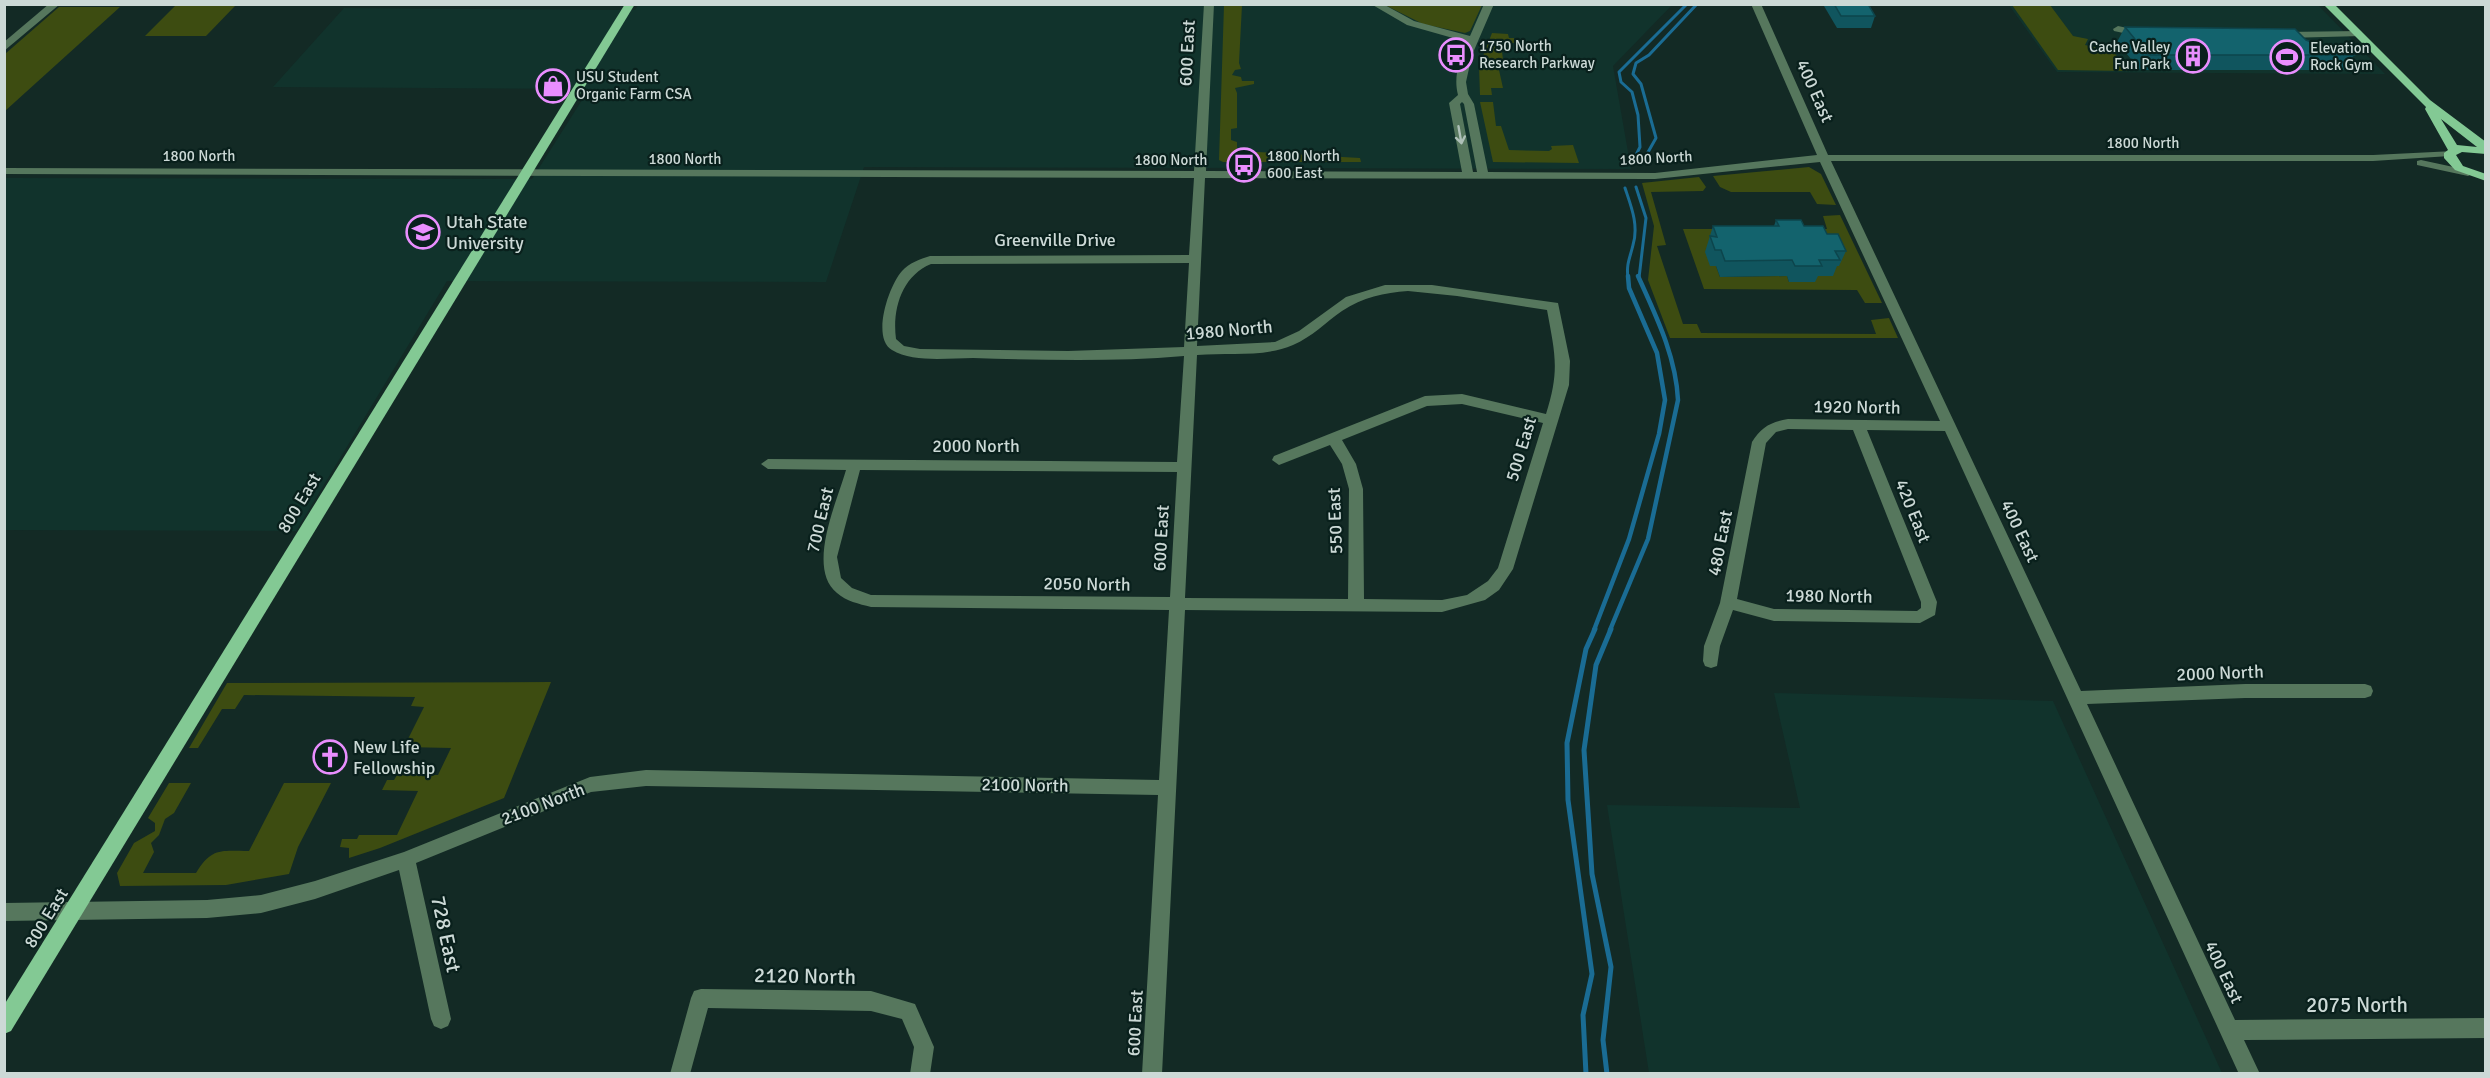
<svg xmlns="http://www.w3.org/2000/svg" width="2490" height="1078" font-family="Signika,sans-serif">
<rect width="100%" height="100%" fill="#132a25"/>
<!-- built -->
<g fill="#11332c">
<path d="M639 4 1672 5 1613 66 1631 169 864 167 826 282 447 281 296 531 5 530V178L532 179 589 89 273 87 344 8 635 10Z"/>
<path d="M2009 5H2318L2385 74 2057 72Z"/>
<path d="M1774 693 2053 701 2222 1073H1649L1607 805 1800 808Z"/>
</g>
<!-- green -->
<g fill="#3d4c11" fill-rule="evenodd">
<path d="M1224 5H1242L1239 63 1241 69 1235 70 1232 75 1241 77 1242 81H1254V84L1235 88 1237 93V128L1231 129V140L1237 142V152L1249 156 1257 152 1360 158 1361 162H1223L1219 160Z"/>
<path d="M1385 5H1482L1470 31 1465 33 1423 24Z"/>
<path d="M2012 5H2050L2073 36 2088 39 2085 45 2098 48 2101 43 2108 45 2129 71 2058 70Z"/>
<path d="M175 6H235L206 36H145Z"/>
<path d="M59 7H120L5 111V54Z"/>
<path d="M1492 33 1508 34 1509 38H1514V43H1501L1504 68 1499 70 1503 88H1491L1492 95H1480L1479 66Z"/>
<path d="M1480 102H1493L1496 126H1501L1509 150 1549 151 1552 149 1551 146 1573 145 1579 163 1493 162Z"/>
<path d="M1809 167 1821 174 1836 205 1817 204 1810 192H1731L1720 187 1713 176Z"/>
<path d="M1699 177 1706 187 1703 191 1651 192 1666 245 1657 246 1683 324H1697L1701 333 1876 334 1871 320 1889 318 1898 338H1670L1648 280 1654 226 1642 183Z"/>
<path d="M1840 215 1882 303H1865L1857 290 1704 289 1683 229H1827L1823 216ZM1716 266 1833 276H1813L1815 282H1789L1787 276 1720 277Z"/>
<path d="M551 682 504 798 380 848 349 858V848L340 847 342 839H357L359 835H397L418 791 382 790 387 780H394L397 775H438L451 748 404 747 424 707 411 706 415 697 244 695 235 709H222L198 748H189L227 683Z"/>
<path d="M169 783H191L174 813 165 819 159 835 151 843 154 852 143 873H196C212 847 221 851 249 851L284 783H331L298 847 289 874 226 885 120 886 117 873 134 843 155 831V823L148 818Z"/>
</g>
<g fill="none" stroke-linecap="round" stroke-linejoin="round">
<!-- stream-far2 -->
<g stroke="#1a6c94" stroke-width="3">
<path d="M1633 161 1640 147 1638 115 1632 92 1621 82 1619 72 1687 4"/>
<path d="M1643 161 1656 138 1641 84 1633 74 1636 63 1649 55 1697 4"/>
<path d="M1636 187 1646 218 1639 278"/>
<path d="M1625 188C1631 206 1639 225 1633 245 1630 258 1626 264 1628 278"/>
</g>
<!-- stream-far1 -->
<g stroke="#1a6c94" stroke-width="4.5">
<path d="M1594 630 1629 539 1659 434 1665 400 1657 353 1629 288 1628 276"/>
<path d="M1610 630 1648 539 1678 400C1676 356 1656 316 1638 276"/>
</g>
<!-- stream -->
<g stroke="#1a6c94" stroke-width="5">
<path d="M1586 1074 1583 1015 1592 974 1568 800 1567 743 1586 649 1595 629"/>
<path d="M1607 1074 1603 1040 1611 967 1592 874 1584 750 1596 665 1611 629"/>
</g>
<!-- minor -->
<g fill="#56775d" fill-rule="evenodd">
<path d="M49 4H60L4 51V42Z"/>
<path d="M1204 4H1214L1206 171 1462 172 1449 103 1458 95C1453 76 1460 59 1467 42L1407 25 1371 4H1383L1414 21 1470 36 1484 4H1494L1472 55 1466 82 1468 94 1474 104 1488 172 1655 173 1817 155 1751 4H1761L1828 155H2373L2454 151V155L2450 156 2373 161H1831L2081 691 2245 684H2365L2371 686 2373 691 2371 696 2365 698H2245L2087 704 2235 1020 2486 1018V1038L2244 1040 2260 1074H2239L1945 431 1867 430 1937 602 1935 615 1920 623 1774 621 1733 610 1720 646 1717 666 1711 668 1705 666 1703 661 1704 646 1720 603 1752 442C1761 427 1771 422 1788 419L1940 421 1820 162 1655 179 1205 178 1197 346 1275 342 1299 331 1346 297 1385 285H1432L1558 303 1570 361 1569 385 1513 569 1499 590 1485 600 1442 612 1185 610 1162 1074H1142L1158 795 646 786 591 792 416 863 451 1019 448 1026 441 1029 434 1026 431 1019 399 870 315 899 261 913 207 918 4 921V903L207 900 261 895 315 881 404 852 590 777 646 770 1159 780 1169 610 871 607C859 604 846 601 837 593 806 568 837 502 846 470L768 469 761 464 768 459 1177 462 1184 356C1114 362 1043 360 973 358 949 358 913 363 892 350 871 338 889 285 902 271 909 263 920 259 930 256L1189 255 1194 178 4 174V168L1194 171ZM1462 102 1464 104 1477 172H1473L1460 104ZM1189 263 1184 347 1068 351 920 349 904 346 896 339C892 309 902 276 931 264ZM1408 291 1457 296 1547 310C1555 354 1560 370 1546 414L1462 394 1425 396 1274 456 1272 460 1279 465 1330 445 1342 464 1349 489 1348 599 1185 598 1197 355C1229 352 1262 358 1293 345 1312 337 1326 322 1342 311 1363 297 1384 293 1408 291ZM1462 404 1543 423 1498 568 1488 581 1467 595 1442 600 1364 599 1363 489 1356 464 1342 440 1427 406ZM1788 429 1853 430 1921 602V608L1917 611 1774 609 1737 599 1766 443 1776 432ZM860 470 1177 472 1170 597 871 595 852 588 841 578 837 557Z"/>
<path d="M2118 26 2146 32 2147 34 2142 37 2114 31 2113 29Z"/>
<path d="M2358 31 2362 32V36L2283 38 2278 35 2283 32Z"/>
<path d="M2421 160 2472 171 2474 173 2468 176 2417 165V161Z"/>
<path d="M701 989 871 991 915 1004 934 1047 930 1074H910L914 1047 902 1019 871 1011 708 1008 690 1074H670L691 998 694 991Z"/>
</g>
<!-- major -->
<g fill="#83c994" fill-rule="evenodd">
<path d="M625 4H635L11 1031 4 1034V1005Z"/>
<path d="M2323 4H2334L2430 100 2486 142V154L2462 152 2456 155 2463 166 2486 174V181L2455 170 2444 158V153L2448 150 2425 109 2426 107ZM2441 119 2477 147 2457 145Z"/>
</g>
</g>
<!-- wall -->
<g fill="#10555e">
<path d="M1825 4H1868L1875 16 1871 28H1837L1824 6Z"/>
<path d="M2125 27 2306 40 2354 55 2344 70H2140L2117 42Z"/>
<path d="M1776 220 1804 226 1827 234 1846 251 1839 266H1837L1833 276H1818L1815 282H1789L1787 276 1720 277 1716 266H1710L1705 252 1713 226H1774Z"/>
</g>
<!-- building -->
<g fill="#13636d" stroke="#0d454c" stroke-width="1.5">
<path d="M1834 4H1868L1875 16H1841Z"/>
<path d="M2125 27 2295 29 2306 40 2317 44H2343L2354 55H2148Z"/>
<path d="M1776 220H1801L1804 226H1823L1827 234H1838L1846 251H1835L1840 260H1819L1822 266H1795L1792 260 1725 261 1721 250H1715L1710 236 1717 237 1713 226H1779Z"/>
</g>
<!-- one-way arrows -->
<defs><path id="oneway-shaft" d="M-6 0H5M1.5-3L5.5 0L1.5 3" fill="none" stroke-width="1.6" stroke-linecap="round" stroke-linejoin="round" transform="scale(1.5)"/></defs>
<use stroke="#aec0b8" href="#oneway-shaft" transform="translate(1460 135) rotate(80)"/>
<!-- icons -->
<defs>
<g id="bus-ring" transform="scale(1.725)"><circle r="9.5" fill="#09201c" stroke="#e98efe" stroke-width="1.5"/><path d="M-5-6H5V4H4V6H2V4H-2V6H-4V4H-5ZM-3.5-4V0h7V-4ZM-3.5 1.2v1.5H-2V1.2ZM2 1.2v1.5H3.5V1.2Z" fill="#e98efe"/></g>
<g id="building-ring" transform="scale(1.725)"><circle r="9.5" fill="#09201c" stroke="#e98efe" stroke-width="1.5"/><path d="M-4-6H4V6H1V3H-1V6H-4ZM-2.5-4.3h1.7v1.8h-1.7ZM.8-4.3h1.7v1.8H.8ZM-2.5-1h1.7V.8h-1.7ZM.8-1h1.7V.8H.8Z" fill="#e98efe"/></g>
<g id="stadium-ring" transform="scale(1.725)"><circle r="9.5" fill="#09201c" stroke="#e98efe" stroke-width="1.5"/><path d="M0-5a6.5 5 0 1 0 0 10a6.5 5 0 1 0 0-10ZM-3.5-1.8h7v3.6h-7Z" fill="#e98efe"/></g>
<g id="shop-ring" transform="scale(1.725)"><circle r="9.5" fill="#09201c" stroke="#e98efe" stroke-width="1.5"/><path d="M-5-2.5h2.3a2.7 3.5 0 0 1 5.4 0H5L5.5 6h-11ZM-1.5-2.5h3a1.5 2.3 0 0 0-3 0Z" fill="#e98efe"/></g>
<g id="university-ring" transform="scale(1.725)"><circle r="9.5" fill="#09201c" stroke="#e98efe" stroke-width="1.5"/><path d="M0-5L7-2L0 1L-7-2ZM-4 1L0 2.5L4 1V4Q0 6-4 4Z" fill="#e98efe"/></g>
<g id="church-ring" transform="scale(1.725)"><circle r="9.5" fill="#09201c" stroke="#e98efe" stroke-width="1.5"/><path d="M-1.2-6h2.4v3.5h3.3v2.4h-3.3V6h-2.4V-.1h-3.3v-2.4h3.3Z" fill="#e98efe"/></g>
</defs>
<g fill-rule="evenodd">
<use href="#bus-ring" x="1456" y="55"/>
<use href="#building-ring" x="2193" y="56"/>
<use href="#stadium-ring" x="2287" y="57"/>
<use href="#shop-ring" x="553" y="86"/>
<use href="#bus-ring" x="1244" y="165"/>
<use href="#university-ring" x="423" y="232"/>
<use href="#church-ring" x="330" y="757"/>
</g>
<g text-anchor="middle" stroke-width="4.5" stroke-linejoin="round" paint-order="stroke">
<!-- far-poi labels -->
<g font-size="15" fill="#ccd9d6" stroke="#09201c" text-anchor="start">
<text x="1479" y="51">1750 North<tspan x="1479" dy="17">Research Parkway</tspan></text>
<text x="2170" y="52" text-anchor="end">Cache Valley<tspan x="2170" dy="17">Fun Park</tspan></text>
<text x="2310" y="53">Elevation<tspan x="2310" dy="17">Rock Gym</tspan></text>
<text x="576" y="82">USU Student<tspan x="576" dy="17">Organic Farm CSA</tspan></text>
<text x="1267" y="161">1800 North<tspan x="1267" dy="17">600 East</tspan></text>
</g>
<!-- far-street labels -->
<g font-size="15" fill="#ccd9d6" stroke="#09201c">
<text x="2143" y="148">1800 North</text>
<text x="199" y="161">1800 North</text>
<text transform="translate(1656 158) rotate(-3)" y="5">1800 North</text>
<text x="685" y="164">1800 North</text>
<text x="1171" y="165">1800 North</text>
</g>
<!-- street labels -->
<g font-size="18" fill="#ccd9d6" stroke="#09201c">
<text transform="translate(1187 53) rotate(-87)" y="6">600 East</text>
<text transform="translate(1815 91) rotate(66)" y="6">400 East</text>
<text x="1055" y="246">Greenville Drive</text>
<text transform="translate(1229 330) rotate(-5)" y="6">1980 North</text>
<text transform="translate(1857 407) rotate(1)" y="6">1920 North</text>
<text x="976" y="452">2000 North</text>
<text transform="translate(1521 449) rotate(-73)" y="6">500 East</text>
<text transform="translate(299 503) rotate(-59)" y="6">800 East</text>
<text transform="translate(1913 511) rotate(68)" y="6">420 East</text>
<text transform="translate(820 520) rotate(-77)" y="6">700 East</text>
<text transform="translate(1335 521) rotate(-92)" y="6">550 East</text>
<text transform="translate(2020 531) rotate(65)" y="6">400 East</text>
<text transform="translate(1161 538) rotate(-87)" y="6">600 East</text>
<text transform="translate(1720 543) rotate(-79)" y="6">480 East</text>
<text transform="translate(1087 584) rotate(1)" y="6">2050 North</text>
<text transform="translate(1829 596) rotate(1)" y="6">1980 North</text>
<text transform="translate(2220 673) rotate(-2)" y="6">2000 North</text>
<text transform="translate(1025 785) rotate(1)" y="6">2100 North</text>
<text transform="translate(543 804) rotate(-21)" y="6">2100 North</text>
<text transform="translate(46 918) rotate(-58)" y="6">800 East</text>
<text transform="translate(2224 972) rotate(65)" y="6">400 East</text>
<text transform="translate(1135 1023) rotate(-87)" y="6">600 East</text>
</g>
<!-- poi labels -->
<g font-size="18" fill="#ccd9d6" stroke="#09201c" text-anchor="start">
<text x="446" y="228">Utah State<tspan x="446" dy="21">University</tspan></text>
<text x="353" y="753">New Life<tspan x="353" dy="21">Fellowship</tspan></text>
</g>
<!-- near-street labels -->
<g font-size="21" fill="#ccd9d6" stroke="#09201c">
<text transform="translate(446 934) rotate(78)" y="7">728 East</text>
<text transform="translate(805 976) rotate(1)" y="7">2120 North</text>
<text x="2357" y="1012">2075 North</text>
</g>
</g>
<!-- border -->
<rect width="2490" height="1078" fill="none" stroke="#ccd9d6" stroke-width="12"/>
</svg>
